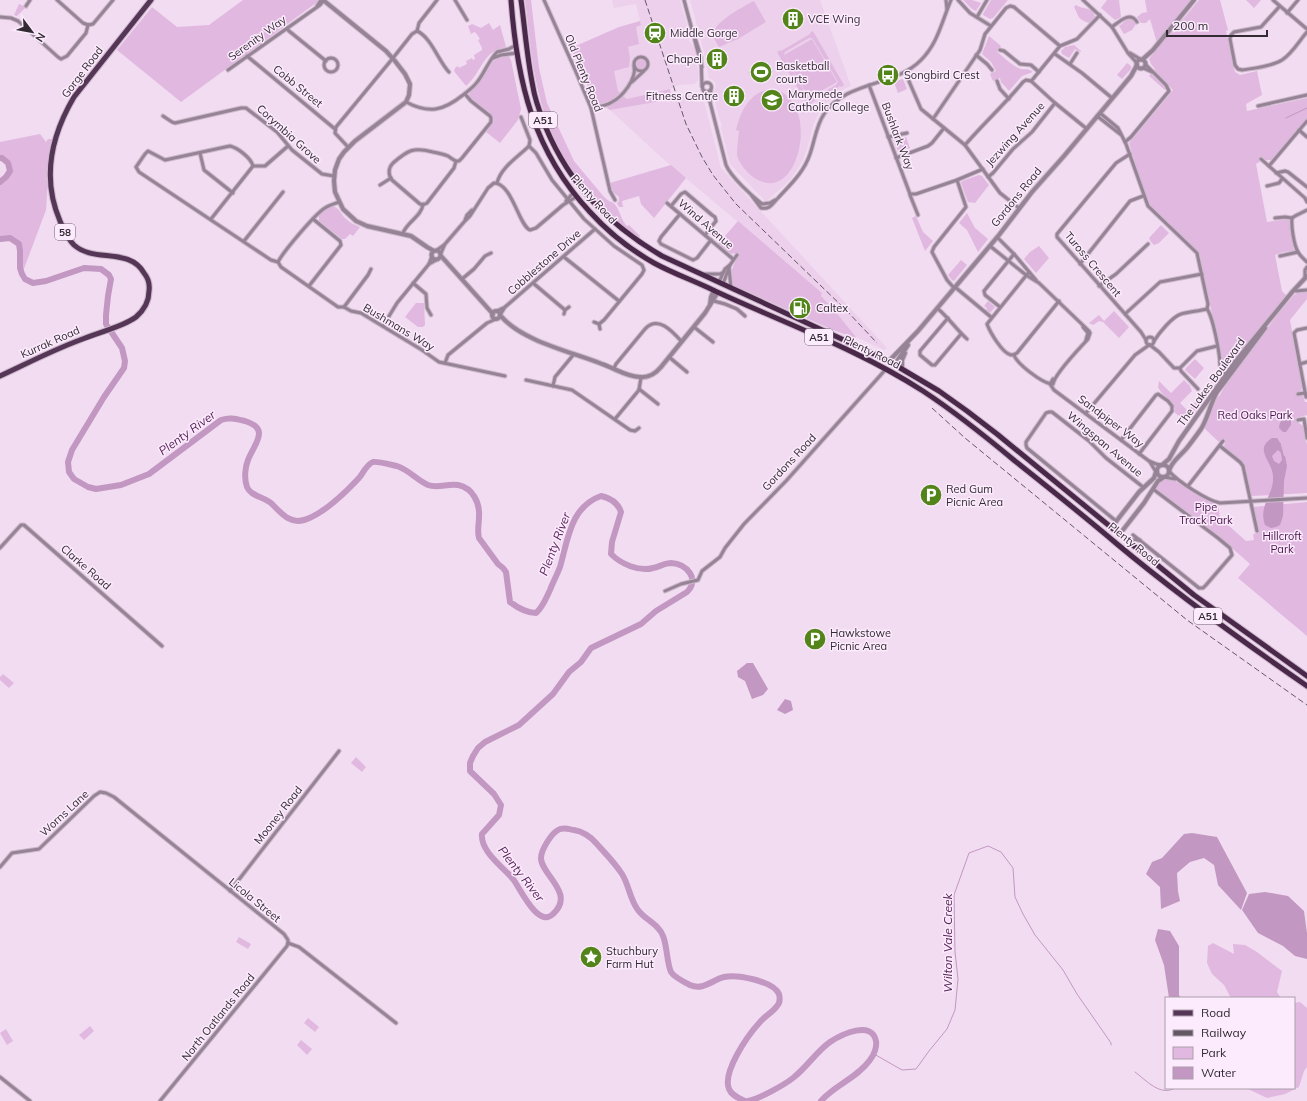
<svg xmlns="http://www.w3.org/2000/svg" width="1307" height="1101" font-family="Mulish,sans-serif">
<rect width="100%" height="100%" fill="#f2dcf1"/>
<!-- built -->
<g fill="#edd1ec">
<path d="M612 0H680L690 36 689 41 694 47 696 52 697 66 699 73 698 81 694 84 679 85 670 89 627 99 618 91 613 71 630 57 627 47 636 27 641 25 636 4 614 8Z"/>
<path d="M690 0H820L851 86 842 90 834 96 821 109 814 123 807 149 802 162 791 179 767 201H765L730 164 721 128 722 124 720 121 713 94 716 87 715 82 709 78 704 52Z"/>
<path d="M702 93 721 168 887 348 884 350 856 337 831 306 821 296 822 293 662 158 610 110Z"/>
</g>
<!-- green -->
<g fill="#e0b8e0" fill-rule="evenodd">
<path d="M243 0H318L316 3 181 102 117 50 152 7 177 27 209 25Z"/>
<path d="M525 0H531L539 68 547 103 574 161 604 197 609 201C620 204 619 218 627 226L629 225 640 236 638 238C589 202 551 150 538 90 531 61 529 30 525 0Z"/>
<path d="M963 0H972L981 3 976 11 972 9Z"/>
<path d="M991 0H1008L993 18 990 19 983 15V14Z"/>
<path d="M1107 0H1119L1121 17 1115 20 1101 8Z"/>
<path d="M1145 0H1191L1157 43 1150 19 1146 23H1141L1137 17 1142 13 1147 12Z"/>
<path d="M1199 0H1220L1228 30 1226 31 1235 72 1240 75 1257 71 1262 95 1246 104 1247 111 1307 98V119L1272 160H1266L1264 159 1256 164 1267 222 1289 219 1294 251 1283 252 1275 255 1282 291 1287 296 1234 362 1228 366 1222 362 1200 256 1196 250 1148 204 1129 143 1173 90 1169 86 1165 90 1149 76 1155 69 1151 64 1149 59 1168 35 1178 24V23L1184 18Z"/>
<path d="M1246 0H1261L1254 8Z"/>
<path d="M754 1 766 22 738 39 719 47C717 43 712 37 714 32 716 21 744 6 754 1Z"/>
<path d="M19 4 26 7 17 16 14 15Z"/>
<path d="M1076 5C1083 10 1093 6 1095 17L1089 23C1077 19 1079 16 1074 7Z"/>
<path d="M1128 18 1134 19 1136 24 1132 30 1124 34 1119 26 1123 23 1125 20Z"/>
<path d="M640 21 641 25 636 27 639 44 628 47 630 57 629 67 614 71 618 91 620 93 612 100 598 105 591 93 571 48 619 27Z"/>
<path d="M489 23 493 30 500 25 506 47C482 51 483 71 466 86L454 71 455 68 458 66 459 68 467 64 466 61 472 58 473 60 475 59 474 55 482 50V48L478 40 480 39 476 33 474 32 471 34 468 26 472 24 481 28Z"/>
<path d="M813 31 844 85 841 87 840 86 811 103 812 104 808 106 777 52 781 50V51L810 34V33ZM809 38H811L813 39 838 82 836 85 811 99 808 98 784 55 785 52Z"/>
<path d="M989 36 1001 46 997 52C1004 57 1012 66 1021 69 1026 70 1028 68 1033 72L1022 76 1009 91 1001 82 1000 78 993 81 990 74 996 71 991 62 982 54Z"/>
<path d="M812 39 837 82 809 98 784 55Z"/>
<path d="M1074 45 1081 51V52L1075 49 1069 58 1062 54 1061 51 1065 47Z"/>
<path d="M508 55 511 60 521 109 518 120 500 143 486 132 494 122 493 117 472 100 469 95 470 92 481 80 493 61 499 57Z"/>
<circle cx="641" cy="64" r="4.5"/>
<path d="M763 60 773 71 759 84 748 73Z"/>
<path d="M1127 63 1131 66V69L1122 79 1117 75Z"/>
<path d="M902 79H903L907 89 898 93 894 82Z"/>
<path d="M670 89 672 99 610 110 606 107 614 103 623 96 627 99Z"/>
<path d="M770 89C822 93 802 206 756 179 748 174 739 164 737 155 737 147 738 138 739 131L736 130C740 112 750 92 770 89Z"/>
<path d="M40 134 46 142 48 139H54L49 165 46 210 22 274C19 264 21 254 19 244L10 238 0 239V182L6 177 10 171 7 163 2 158H0V142Z"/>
<path d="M897 137H906L910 148 900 152 898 151 893 139Z"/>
<path d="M671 165 686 178 654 218 641 204 639 196 622 201 623 207H619L617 203 619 201V197L613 192 610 183Z"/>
<path d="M979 175 982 176 989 185 975 203 968 202 961 183 962 181Z"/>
<path d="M333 206C339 208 341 214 345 218 350 223 355 225 360 227L353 236 350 234 345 239H342L319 221V215L328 208Z"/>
<path d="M967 213 975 228 988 239 978 252 967 230 959 223Z"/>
<path d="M916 216 923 232 933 241 925 251 912 218Z"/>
<path d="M738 221 822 293 821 296 831 306 856 337 855 338 833 330 732 285C728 276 734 263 739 255L736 253 731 254 718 244Z"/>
<path d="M1161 225 1169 233 1159 243 1154 245 1151 242 1149 238Z"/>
<path d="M1039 246 1049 258 1036 273 1024 259 1030 252Z"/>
<path d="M961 260 967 265 954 281 952 280 948 275Z"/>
<path d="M1299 292H1307V299L1290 320 1302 387 1301 391 1298 393V395L1303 396 1305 402H1307V415L1296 418V421L1303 426 1307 445V493L1251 496 1246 470 1244 464 1224 447 1225 442 1222 440 1220 443 1204 428 1215 400 1220 395 1227 382 1278 314 1294 295Z"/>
<path d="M988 301 995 307 990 313 986 310 987 308 984 306Z"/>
<path d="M416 303H424L425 325 423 327H418L405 317Z"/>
<path d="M1114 311 1129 327 1119 338 1103 322 1099 321 1093 325 1089 323 1099 315 1104 321Z"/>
<path d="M1195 359 1204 368 1195 379 1185 370 1186 368Z"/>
<path d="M1184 380 1190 386 1192 391 1180 403 1188 411 1212 381 1206 395 1187 422 1174 412 1175 409C1172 400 1162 396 1158 387L1159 381 1171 393Z"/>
<path d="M1164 479H1172L1210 502 1218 505 1220 518 1246 541 1254 540 1253 534 1259 533 1253 507 1307 502V636L1238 578 1250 564 1216 534 1159 491 1156 488 1157 485Z"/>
<path d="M3 674 14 683 9 688 0 680V677Z"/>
<path d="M356 757 366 767 362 772 351 763Z"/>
<path d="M239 937 251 944 248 949 236 942Z"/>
<path d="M1213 943 1234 954 1233 944 1245 945 1257 952 1282 971 1277 992 1281 998H1231L1224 985 1212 974 1207 963 1208 946Z"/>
<path d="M1300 1002 1307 1008V1067L1304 1071 1299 1087 1285 1094 1267 1098 1248 1089V1088H1294V1003Z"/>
<path d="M308 1018 319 1027 315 1032 304 1023Z"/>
<path d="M90 1026 94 1031 84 1040 79 1035Z"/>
<path d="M6 1029 13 1041 7 1045 0 1033Z"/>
<path d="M301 1040 312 1049 307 1055 297 1045Z"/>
</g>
<!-- water -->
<g fill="#c298c2" fill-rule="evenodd">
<path d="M1288 417 1291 420V425L1286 432H1283L1279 428C1279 423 1282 418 1288 417Z"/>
<path d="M1272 438H1277L1281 444V445L1284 456H1285L1287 466 1284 481 1283 516 1280 525 1276 527 1271 528 1265 525C1258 505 1274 495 1273 477 1273 461 1253 450 1272 438ZM1278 450 1281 453 1282 460 1279 464 1274 461 1272 456Z"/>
<path d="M747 663H753L768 689 763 695 752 699 745 681 738 677 737 671Z"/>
<path d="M785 699 791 701 793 710 785 714 777 710Z"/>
<path d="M1192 833 1217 837 1247 893 1241 910 1218 885 1214 865 1204 858 1190 862 1177 873 1178 891 1180 901 1161 909 1160 887 1146 874 1152 862 1162 858 1184 834Z"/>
<path d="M1265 892 1288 896 1304 911 1307 933V959L1295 956 1283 946 1258 933 1242 910 1249 894Z"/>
<path d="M1158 929 1170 931 1179 946V995L1181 998H1169L1164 965 1155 940Z"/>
</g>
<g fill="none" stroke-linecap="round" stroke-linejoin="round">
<!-- stream -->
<g stroke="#c298c2" stroke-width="1">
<path d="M1286 118 1307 108"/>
<path d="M874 1054 902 1070 916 1069 929 1051 947 1029 955 1010 958 979 955 952 954 895 969 853 988 846 1001 852 1013 868 1015 897 1023 914 1035 935 1063 970 1077 994 1111 1043V1045"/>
<path d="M1135 1072C1146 1080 1160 1097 1175 1088"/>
</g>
<!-- river -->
<g stroke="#c298c2" stroke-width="6">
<path d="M0 158H2L8 163 10 171 6 177 0 182"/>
<path d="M0 239 10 238 19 244 20 251V268L22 274 25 279 33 283 46 281 84 268 101 269 109 275 111 279 108 296 106 315V324L122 348 125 361 124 368 104 397 72 450 68 462 69 472 74 479 88 487 96 489 121 485 149 474 221 420C230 417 236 419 245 421 271 429 254 444 248 460 245 467 244 479 247 487 251 497 266 497 273 505 282 514 290 524 304 520 324 514 345 493 359 478 363 473 367 464 373 462 377 461 392 465 397 466 409 470 417 480 428 485 438 489 448 483 458 485 473 488 480 503 479 517 479 524 477 531 479 538L498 564 503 568 506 572 510 602C518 608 526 613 536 613 543 607 546 598 550 590 553 582 557 575 560 567 568 540 570 507 601 496 610 498 618 503 621 512L612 542 611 554C621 564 639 572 653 568 659 567 665 563 671 563 687 564 700 579 687 592L656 611 641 624 591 648 581 662 569 672 553 694 519 725 485 742 478 748 473 756 470 763V771L494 794 501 805 499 815 482 834C480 851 503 867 513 879 520 888 538 929 553 914 576 893 541 875 541 858 541 850 551 834 558 830 563 827 568 829 574 830 582 831 591 837 596 843 605 853 615 863 622 874 629 885 630 900 638 910 645 920 659 924 663 936 667 945 667 964 671 972 674 977 684 982 690 985 703 991 712 980 724 977 737 974 773 981 779 994 780 998 780 1003 777 1006 773 1012 765 1016 760 1022 748 1035 722 1072 729 1089 732 1096 739 1098 745 1101"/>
<path d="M748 1101C759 1099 784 1085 793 1078 807 1067 817 1051 830 1042 842 1034 872 1020 876 1041 877 1047 874 1055 870 1060 857 1078 835 1085 821 1101"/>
</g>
<!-- minor casing -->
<g stroke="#ccb9cb" stroke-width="5">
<g id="minor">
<path d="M57 0 83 23 88 25"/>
<path d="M455 0 467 20"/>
<path d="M544 0 576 72 591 108 610 191 615 200"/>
<path d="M684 0 702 67"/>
<path d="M946 0 947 9"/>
<path d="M958 0 970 13 991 26"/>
<path d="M1083 0 1112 27 1128 53 1137 63"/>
<path d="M1273 0 1307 29"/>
<path d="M26 6 30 0"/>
<path d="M317 6 321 0"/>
<path d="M1279 7 1261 27 1234 32 1231 35 1230 39 1235 65 1238 69 1242 70C1254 68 1271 67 1282 60 1292 54 1299 41 1307 32"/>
<path d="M1287 13 1298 0"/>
<path d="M0 17 11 18 18 21 58 57 61 59 67 56 86 33 88 25"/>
<path d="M977 17 987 0"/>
<path d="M88 25 93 24 113 0"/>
<path d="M1112 27C1120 21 1130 11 1137 22"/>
<path d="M286 28 289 31 326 61"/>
<path d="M417 31C431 37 439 62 449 72"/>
<path d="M417 31 419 23 437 0"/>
<path d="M695 38 701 57 702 87"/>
<path d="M1000 50 1004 51 1020 64 1031 65 1039 72"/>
<path d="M1130 53 1140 59"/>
<path d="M1055 54 1082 73 1112 98"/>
<path d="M976 55 987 64 992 70"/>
<path d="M247 56 335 129"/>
<circle cx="641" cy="64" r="7"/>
<path d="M493 58 501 55 517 53"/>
<circle cx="331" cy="65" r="7"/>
<path d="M1070 64 1077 53"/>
<path d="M1143 68 1152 72"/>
<path d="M228 70 320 5 324 0"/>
<path d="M905 72 921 109 965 145 1000 193 1019 208"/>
<path d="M997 81 1000 89 1009 99"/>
<path d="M1031 81 1055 103 1087 129"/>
<path d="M632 82 644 71"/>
<circle cx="707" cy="87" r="4.5"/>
<path d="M869 85 910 194H916L957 180 983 169"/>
<path d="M703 90 710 102 726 165C731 177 752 196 762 204L770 203 775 200"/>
<path d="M710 101 711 89"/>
<path d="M406 102C429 114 443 111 463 95 468 91 474 87 478 81 485 72 489 60 497 52L509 49 516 45"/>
<path d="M1258 106 1307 95"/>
<path d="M591 108C598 107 606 106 612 102 622 97 637 79 634 66"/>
<path d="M1100 113 1118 128 1126 144 1148 206 1197 253 1208 304 1207 309C1213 317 1220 354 1220 365L1221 369 1228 375"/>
<path d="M163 116 172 122 175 123 241 108H246L277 132 292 150 322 174 334 176"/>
<path d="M1097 116 1120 134"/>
<path d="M521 117 530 140 529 146 536 153 552 180 584 219 614 246 642 265 644 270 642 274 604 320 599 324"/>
<path d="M933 119 980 50 985 34 1006 8 1010 6 1014 7 1060 46"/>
<path d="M1299 130 1307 137"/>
<path d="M888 137 907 133"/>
<path d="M1125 142 1131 137 1169 91 1166 85 1146 65"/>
<path d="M965 145C984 123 1005 104 1023 82L1026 80 1031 81 1033 79 1060 46 1077 39 1100 15"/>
<path d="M348 147 335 133 336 127 393 58 412 34 417 31"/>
<path d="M200 153 204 170 233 193"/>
<path d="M1130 154 1116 163 1057 234V237L1141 332 1146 340"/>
<path d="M896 158 928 146 932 143 944 128"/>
<path d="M1261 159 1305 198 1307 202"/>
<path d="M456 161C453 160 451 158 448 156 443 154 438 153 433 152 413 147 408 150 393 163 388 168 388 175 392 180L420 204 423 205 427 203 454 168 456 161H459L462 158 491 122V118L490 116 471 101 465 94"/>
<path d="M253 166C251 158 238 148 230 146L165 160 148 151 145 154 136 167 139 172 271 260 278 262 281 267 338 307H344L351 311 361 313 422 350 439 362 505 376"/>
<path d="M1269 166 1307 121"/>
<path d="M1276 173 1285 171 1288 172 1307 187"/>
<path d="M988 177 993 173 1013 149 1032 132 1055 103"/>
<path d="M497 183C501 167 518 157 529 146"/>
<path d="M380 185 391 178"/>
<path d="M1267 186 1279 183 1282 179"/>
<path d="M910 195 918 215"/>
<path d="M752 196 761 208C770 210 773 203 778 198 791 184 804 172 810 154 815 140 816 126 824 114 847 80 895 87 921 60 938 43 942 21 951 0"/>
<path d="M566 201 573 193"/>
<path d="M667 203 733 259"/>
<path d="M671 206 681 194 685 192 712 215 715 217 716 221 705 235"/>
<path d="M680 214 661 237 659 241 661 244 693 260 697 258 711 240"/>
<path d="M1275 218 1285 217 1292 218 1295 216 1307 210"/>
<path d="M1292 218C1291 227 1294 245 1298 252 1300 256 1304 259 1307 262"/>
<path d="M211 219 253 166H265L288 146"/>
<path d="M465 220 467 215 472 210"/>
<path d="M403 233C407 222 422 216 423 204"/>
<path d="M997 237 1014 254 1036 280"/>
<path d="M244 241 283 192"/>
<path d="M990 246 1026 275 1039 283 1089 331 1090 333 1088 339C1080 348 1055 373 1053 384"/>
<path d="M437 250 444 245"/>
<path d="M441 253 445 244 464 222 470 216 488 188 494 183C512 183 519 226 530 230L536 228 563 205 576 197"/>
<path d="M1280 256 1298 252"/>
<path d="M564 257 619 301"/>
<path d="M278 262C283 252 315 214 325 208 329 205 334 204 339 202"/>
<path d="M429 264 432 256"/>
<path d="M1080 264 1130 201 1143 196"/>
<path d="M729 268 731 288"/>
<path d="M1029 272 987 324C990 332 1002 353 1011 355 1014 355 1015 354 1017 353L1059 301"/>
<path d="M704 274H720L724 272"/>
<path d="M1305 278V270L1307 267"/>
<path d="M462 279 474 269 485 256 491 253"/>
<path d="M719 282 725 269 730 265"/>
<path d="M413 283 426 294 427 308 431 315"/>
<path d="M533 283 565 310"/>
<path d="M723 284 730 265 737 255"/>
<path d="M309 286 341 245 340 241 313 219"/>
<path d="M1099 286 1116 274 1148 244"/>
<path d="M955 287 991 317"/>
<path d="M954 288 947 280 932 252 934 247 966 207 957 180"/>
<path d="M1296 291 1307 290"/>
<path d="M714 301 725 304 737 309 745 316"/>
<path d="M344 307 368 275 371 269"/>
<path d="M1000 307 985 295 984 291 1014 254"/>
<path d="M937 308C948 317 956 329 967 339"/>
<path d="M497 311 503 308"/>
<path d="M564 314 565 310 569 307"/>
<path d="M1125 314 1160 282 1202 274"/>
<path d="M500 315 505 307 595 229"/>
<path d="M948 318 920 351V355L932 365H935L961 334"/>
<path d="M594 322 599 324 600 329"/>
<path d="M383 326 397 303 429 264 436 260"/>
<path d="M694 327 713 342"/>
<path d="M1083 327 1088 333 1086 340"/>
<circle cx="1150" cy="341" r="4"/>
<path d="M1154 341C1159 333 1172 317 1181 314 1189 312 1198 311 1207 309"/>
<path d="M1150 345 1159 352 1174 368H1180L1197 351 1217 346"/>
<path d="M1014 355C1017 364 1041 382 1051 384"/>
<path d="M669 357 687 372"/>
<path d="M1220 362 1231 371"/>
<path d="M445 363 448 355 487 323 496 319"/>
<path d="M1300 364 1307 362"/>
<path d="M614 368 616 364 645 329C658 315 672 331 682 342"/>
<path d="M1180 368 1181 371 1198 389"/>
<path d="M1053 379 1050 384 1054 390 1149 461 1156 464 1161 465"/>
<path d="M526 380 572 390 630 430 635 431 639 428"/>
<path d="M553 386 555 377 574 354"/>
<path d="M639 389 658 404"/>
<path d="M1298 394 1305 393"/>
<path d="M1306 397 1294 333 1297 330 1307 328"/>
<path d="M1086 413 1135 355 1149 345"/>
<path d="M615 419 639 390 641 377"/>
<path d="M1298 420 1304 419 1307 438"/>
<path d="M1121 440 1156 395 1158 394 1168 401 1172 406V411L1139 454"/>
<path d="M1220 446 1240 462 1243 466 1257 531"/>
<path d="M1150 462 1156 472"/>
<path d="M1169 471C1177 481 1208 501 1220 503L1307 498"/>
<path d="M1164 477 1175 479"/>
<path d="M1188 486 1223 441"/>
<path d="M1116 521 1027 448 1026 445V442L1046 413 1049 412H1052L1089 441 1106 458 1143 487"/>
<path d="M1133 535 1199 588H1203L1206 585 1232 555 1230 548 1218 538 1153 489"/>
<path d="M1127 540H1140"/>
<path d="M0 548 21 525H24L162 646"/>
<path d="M665 591 681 584 698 580 702 571 720 557 725 548 744 524 786 481 886 369"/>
<path d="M0 867 12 853 39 849 94 796 100 792 106 793 114 797 284 934 288 940V943"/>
<path d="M230 891 339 751"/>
<path d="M288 943 299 947 396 1023"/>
<path d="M0 1077 30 1101"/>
<path d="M160 1101 287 946 288 943"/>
</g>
</g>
<!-- tertiary casing -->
<g stroke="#ccb9cb" stroke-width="6">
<g id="tertiary">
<path d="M323 0 386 51 395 61 405 74 410 84 409 95 406 102 355 141 344 152 339 159 335 170 334 181 335 192 343 209 356 221 367 226 411 236 427 247 434 251"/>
<path d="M1143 59 1153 50 1194 0"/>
<circle cx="1141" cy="64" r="4.5"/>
<circle cx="436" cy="255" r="4.5"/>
<path d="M441 256 493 314"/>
<path d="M710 305 711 297 714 290"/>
<circle cx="496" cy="315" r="4"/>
<path d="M500 315C521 341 572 352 602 364 614 368 627 377 640 377 649 378 656 373 661 367L705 313 718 292"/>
<path d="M889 361 918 331 999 235 1032 192 1064 156 1131 76 1137 65"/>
<path d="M895 364 908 345"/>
<path d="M902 368V360L905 353"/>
<circle cx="1163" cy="471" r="6"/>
<path d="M1162 465 1169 459 1179 441 1235 362 1293 291 1307 276"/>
<path d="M1169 471C1171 462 1180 456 1186 449 1191 443 1196 436 1201 429 1208 418 1210 404 1217 392L1265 328"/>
<path d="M1111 528 1139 492 1154 478 1156 472"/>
<path d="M1119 535 1144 503 1158 481 1164 477"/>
</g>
</g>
<!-- primary casing -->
<g stroke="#ccb9cb" stroke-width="7">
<path id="primary" d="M0 376C26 364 53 350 80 340 96 333 123 327 136 317 144 310 149 301 149 291 150 284 148 278 144 273 129 247 94 263 74 245 67 238 64 230 60 221 42 179 51 136 74 97L151 0"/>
</g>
<!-- trunk casing -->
<g stroke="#ccb9cb" stroke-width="7">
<g id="trunk">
<path d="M511 0C517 81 533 151 590 212 608 232 631 250 654 263 674 274 695 281 715 291 784 323 858 349 923 391 955 412 985 436 1015 461 1049 488 1084 516 1117 544 1178 595 1242 641 1307 686"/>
<path d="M521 0C525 29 527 58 533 87 535 101 541 115 546 128 570 185 609 225 662 256L885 359 939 391 967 411 997 434 1194 595 1307 676"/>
</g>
</g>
<!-- minor -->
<use href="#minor" stroke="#968496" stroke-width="3"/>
<!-- tertiary -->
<use href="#tertiary" stroke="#968496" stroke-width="4"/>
<!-- primary -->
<use href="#primary" stroke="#553656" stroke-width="5"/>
<!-- trunk -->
<use href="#trunk" stroke="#4a284a" stroke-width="5"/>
<!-- rail -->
<g stroke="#645864" stroke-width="1" stroke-dasharray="6 3" stroke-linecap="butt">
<path d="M645 0 686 124 702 157 713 175 736 204 846 310 877 343"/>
<path d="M932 408 965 438 1187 620 1307 705"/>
</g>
</g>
<!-- icons -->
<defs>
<g id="building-disc" transform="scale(1.15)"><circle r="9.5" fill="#528419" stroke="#fcebfc"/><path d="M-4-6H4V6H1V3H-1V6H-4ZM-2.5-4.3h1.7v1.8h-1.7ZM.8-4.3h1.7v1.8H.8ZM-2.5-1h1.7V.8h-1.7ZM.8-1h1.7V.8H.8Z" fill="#fff"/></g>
<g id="station-disc" transform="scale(1.15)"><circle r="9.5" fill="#528419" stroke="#fcebfc"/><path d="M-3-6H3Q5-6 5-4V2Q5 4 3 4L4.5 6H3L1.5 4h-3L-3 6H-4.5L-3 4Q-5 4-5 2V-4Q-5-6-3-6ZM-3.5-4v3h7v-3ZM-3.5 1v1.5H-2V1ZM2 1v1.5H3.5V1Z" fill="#fff"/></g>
<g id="stadium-disc" transform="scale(1.15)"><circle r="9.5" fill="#528419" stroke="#fcebfc"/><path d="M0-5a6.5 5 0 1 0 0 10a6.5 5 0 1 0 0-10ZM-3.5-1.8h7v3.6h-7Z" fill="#fff"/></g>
<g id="bus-disc" transform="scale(1.15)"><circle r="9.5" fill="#528419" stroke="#fcebfc"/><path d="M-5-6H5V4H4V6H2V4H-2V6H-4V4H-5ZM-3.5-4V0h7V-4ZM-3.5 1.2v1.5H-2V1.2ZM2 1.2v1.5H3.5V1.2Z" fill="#fff"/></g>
<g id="school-disc" transform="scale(1.15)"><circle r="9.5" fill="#528419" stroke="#fcebfc"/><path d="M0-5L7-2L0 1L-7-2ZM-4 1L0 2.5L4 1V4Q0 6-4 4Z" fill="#fff"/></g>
<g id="fuel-disc" transform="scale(1.15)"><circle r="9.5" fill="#528419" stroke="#fcebfc"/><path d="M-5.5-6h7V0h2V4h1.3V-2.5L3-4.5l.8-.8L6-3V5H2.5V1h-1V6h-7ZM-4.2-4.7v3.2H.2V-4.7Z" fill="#fff"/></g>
<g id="parking-disc" transform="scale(1.15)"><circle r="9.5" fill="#528419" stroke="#fcebfc"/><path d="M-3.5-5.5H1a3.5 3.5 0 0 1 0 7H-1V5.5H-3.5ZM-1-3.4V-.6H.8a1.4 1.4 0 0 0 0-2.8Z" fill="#fff"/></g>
<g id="sight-disc" transform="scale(1.15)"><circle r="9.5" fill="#528419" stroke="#fcebfc"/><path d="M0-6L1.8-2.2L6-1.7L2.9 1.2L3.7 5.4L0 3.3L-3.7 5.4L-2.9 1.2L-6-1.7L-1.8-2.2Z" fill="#fff"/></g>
</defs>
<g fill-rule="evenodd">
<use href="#building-disc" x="793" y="19"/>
<use href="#station-disc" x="655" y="33"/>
<use href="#building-disc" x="717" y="59"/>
<use href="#stadium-disc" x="761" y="72"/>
<use href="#bus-disc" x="888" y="75"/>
<use href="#building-disc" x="734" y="96"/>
<use href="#school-disc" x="772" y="100"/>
<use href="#fuel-disc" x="800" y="308"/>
<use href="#parking-disc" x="931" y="495"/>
<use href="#parking-disc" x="815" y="639"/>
<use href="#sight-disc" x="591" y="957"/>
</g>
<g text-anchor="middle" stroke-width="3" stroke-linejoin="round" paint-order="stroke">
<!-- shield labels -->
<g fill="#fcebfc" stroke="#6f656f" stroke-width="1">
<rect x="529" y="112" width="28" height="16" rx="3"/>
<rect x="55" y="224" width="20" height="16" rx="3"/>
<rect x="805" y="329" width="28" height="16" rx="3"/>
<rect x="1194" y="608" width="28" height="16" rx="3"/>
</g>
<g font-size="10" font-weight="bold" fill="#332b33">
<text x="543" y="124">A51</text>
<text x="65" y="236">58</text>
<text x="819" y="341">A51</text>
<text x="1208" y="620">A51</text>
</g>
<!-- poi labels -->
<g font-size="11" fill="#332b33" stroke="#fcebfc" text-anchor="start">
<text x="808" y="23">VCE Wing</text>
<text x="670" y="37">Middle Gorge</text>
<text x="702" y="63" text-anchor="end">Chapel</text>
<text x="776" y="70">Basketball<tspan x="776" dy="13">courts</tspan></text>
<text x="904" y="79">Songbird Crest</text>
<text x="788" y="98">Marymede<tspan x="788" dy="13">Catholic College</tspan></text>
<text x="718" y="100" text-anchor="end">Fitness Centre</text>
<text x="816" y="312">Caltex</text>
<text x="946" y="493">Red Gum<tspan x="946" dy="13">Picnic Area</tspan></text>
<text x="830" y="637">Hawkstowe<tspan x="830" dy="13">Picnic Area</tspan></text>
<text x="606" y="955">Stuchbury<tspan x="606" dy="13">Farm Hut</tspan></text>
</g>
<!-- street labels -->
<g font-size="11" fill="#332b33" stroke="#fcebfc">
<text transform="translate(257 38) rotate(-36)" y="4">Serenity Way</text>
<text transform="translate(82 72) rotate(-53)" y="4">Gorge Road</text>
<text transform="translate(584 73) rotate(68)" y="4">Old Plenty Road</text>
<text transform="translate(298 86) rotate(39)" y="4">Cobb Street</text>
<text transform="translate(289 134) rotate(42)" y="4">Corymbia Grove</text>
<text transform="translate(1015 134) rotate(-48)" y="4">Jezwing Avenue</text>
<text transform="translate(898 136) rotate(69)" y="4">Bushlark Way</text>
<text transform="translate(1016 197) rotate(-51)" y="4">Gordons Road</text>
<text transform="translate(594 199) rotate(48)" y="4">Plenty Road</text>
<text transform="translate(706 224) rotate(41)" y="4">Wind Avenue</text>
<text transform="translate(544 262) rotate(-41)" y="4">Cobblestone Drive</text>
<text transform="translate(1093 264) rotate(50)" y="4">Tuross Crescent</text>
<text transform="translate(399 327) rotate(31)" y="4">Bushmans Way</text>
<text transform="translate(50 342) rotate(-24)" y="4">Kurrak Road</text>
<text transform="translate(872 352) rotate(26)" y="4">Plenty Road</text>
<text transform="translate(1211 382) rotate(-54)" y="4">The Lakes Boulevard</text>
<text transform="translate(1111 421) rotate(37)" y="4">Sandpiper Way</text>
<text transform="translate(1105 444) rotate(40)" y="4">Wingspan Avenue</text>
<text transform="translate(789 462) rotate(-47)" y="4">Gordons Road</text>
<text transform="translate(1134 544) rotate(39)" y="4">Plenty Road</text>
<text transform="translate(86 567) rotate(41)" y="4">Clarke Road</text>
<text transform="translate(64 813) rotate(-43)" y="4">Worns Lane</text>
<text transform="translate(278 815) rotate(-52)" y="4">Mooney Road</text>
<text transform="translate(255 900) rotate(39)" y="4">Licola Street</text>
<text transform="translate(218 1017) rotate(-51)" y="4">North Oatlands Road</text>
</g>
<!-- park labels -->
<g font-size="11" fill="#49154b" stroke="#fcebfc">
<text x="1255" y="419">Red Oaks Park</text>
<text x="1206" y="511">Pipe<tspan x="1206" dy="13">Track Park</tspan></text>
<text x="1282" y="540">Hillcroft<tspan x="1282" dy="13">Park</tspan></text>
</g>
<!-- water labels -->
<g font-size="12" font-style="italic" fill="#572359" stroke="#fcebfc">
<text transform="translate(187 433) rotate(-36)" y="4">Plenty River</text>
<text transform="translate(555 544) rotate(-69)" y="4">Plenty River</text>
<text transform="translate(521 874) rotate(52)" y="4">Plenty River</text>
<text transform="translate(948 943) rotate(-90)" y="4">Wilton Vale Creek</text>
</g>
</g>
<!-- legend -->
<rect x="1165" y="997" width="130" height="92" fill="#fcebfc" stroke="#ac9eac"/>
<rect x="1173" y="1010" width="20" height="6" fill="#553656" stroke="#ac9eac"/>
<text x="1201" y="1017" font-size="12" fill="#332b33">Road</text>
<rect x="1173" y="1030" width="20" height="6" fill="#645864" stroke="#ac9eac"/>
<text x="1201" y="1037" font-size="12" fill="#332b33">Railway</text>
<rect x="1173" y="1047" width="20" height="12" fill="#e0b8e0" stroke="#ac9eac"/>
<text x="1201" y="1057" font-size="12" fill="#332b33">Park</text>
<rect x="1173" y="1067" width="20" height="12" fill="#c298c2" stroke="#ac9eac"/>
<text x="1201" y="1077" font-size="12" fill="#332b33">Water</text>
<!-- north arrow -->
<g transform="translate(32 32) rotate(122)" stroke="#fcebfc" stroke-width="3" paint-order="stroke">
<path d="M0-3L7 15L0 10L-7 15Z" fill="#332b33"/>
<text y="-6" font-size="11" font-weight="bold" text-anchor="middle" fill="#332b33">N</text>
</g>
<!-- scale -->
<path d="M1167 30v6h100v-6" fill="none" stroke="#332b33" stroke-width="2"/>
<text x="1173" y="30" font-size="12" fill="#332b33" stroke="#fcebfc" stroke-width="3" paint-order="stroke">200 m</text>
</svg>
